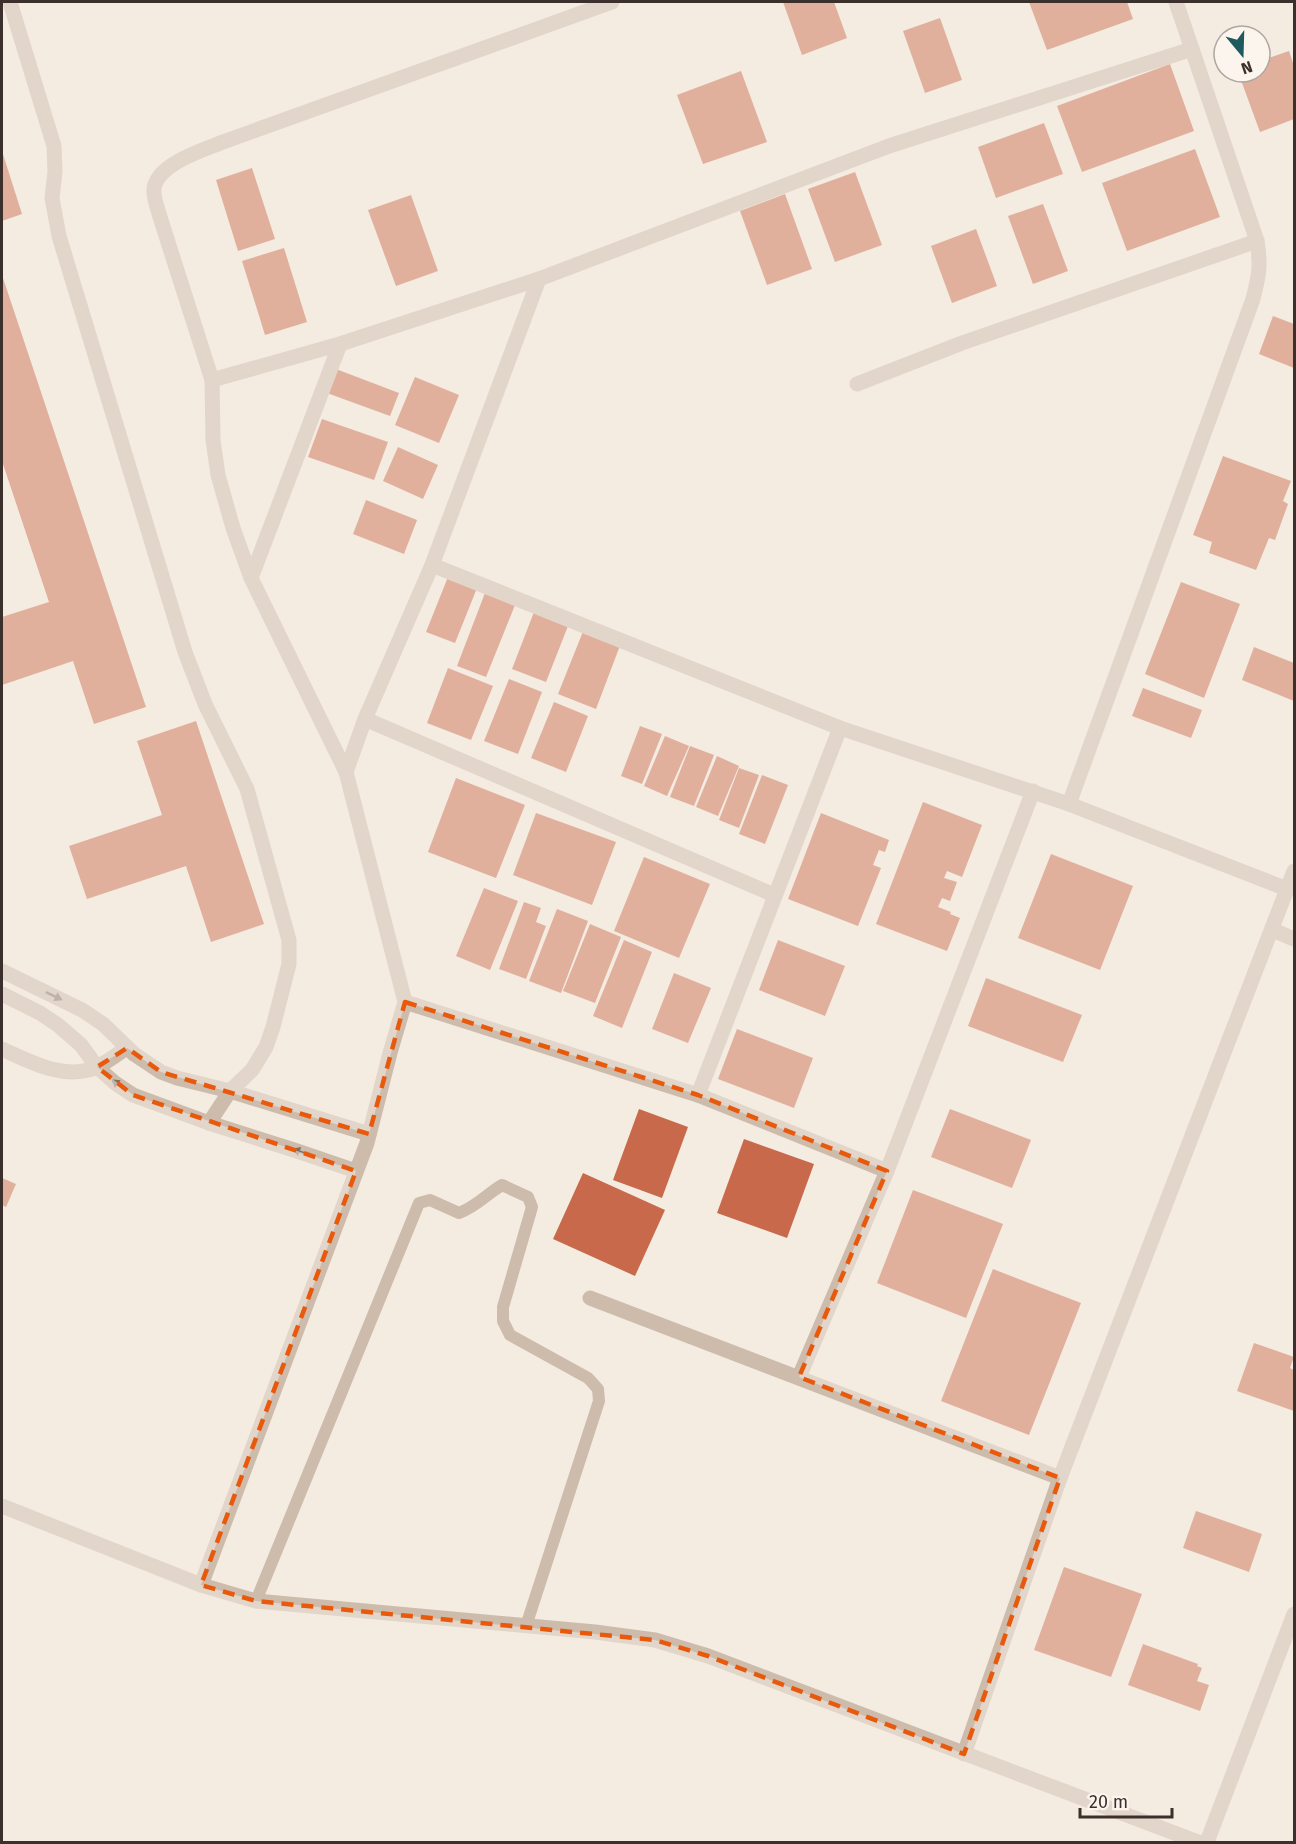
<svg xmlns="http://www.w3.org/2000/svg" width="1296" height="1844" font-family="'Fira Sans',sans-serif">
<rect width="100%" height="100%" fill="#f4ebe1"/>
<!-- building -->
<g fill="#c8694b">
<path d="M783 2H834L847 38 802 55Z"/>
<path d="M1029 2H1127L1133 19 1047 50Z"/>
<path d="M940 18 962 80 925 93 903 31Z"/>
<path d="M1289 51 1294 66V119L1260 132 1238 72H1260V61Z"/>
<path d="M1170 64 1194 131 1082 172 1057 106Z"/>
<path d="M741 71 767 142 703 164 677 95Z"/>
<path d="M1044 123 1063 174 996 198 978 147Z"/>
<path d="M1195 149 1220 217 1127 251 1102 183Z"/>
<path d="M2 151 22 214 2 221Z"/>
<path d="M252 168 275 239 238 251 216 180Z"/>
<path d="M855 172 882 245 835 262 808 189Z"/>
<path d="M785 194 812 269 767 285 740 211Z"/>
<path d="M411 195 438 271 396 286 368 210Z"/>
<path d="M1043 204 1068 271 1033 284 1008 216Z"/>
<path d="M976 229 997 286 952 303 931 246Z"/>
<path d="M284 248 307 322 265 335 242 261Z"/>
<path d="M2 275 146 707 94 724 73 661 2 685V617L49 602 2 461Z"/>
<path d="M1273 316 1294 324V368L1259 354Z"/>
<path d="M336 369 399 393 390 416 327 393Z"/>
<path d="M415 377 459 395 439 443 395 425Z"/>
<path d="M322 419 388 442 374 480 308 457Z"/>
<path d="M398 447 438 465 423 499 383 481Z"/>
<path d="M1223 456 1291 481 1283 501 1288 504 1275 540 1269 538 1256 570 1209 553 1212 542 1193 535Z"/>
<path d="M366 500 417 520 404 554 353 534Z"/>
<path d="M448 577 477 588 455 643 426 632Z"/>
<path d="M1181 582 1240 604 1204 698 1145 674Z"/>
<path d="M485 593 515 605 486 677 457 666Z"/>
<path d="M534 612 568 626 546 682 512 669Z"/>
<path d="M584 629 621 643 596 709 558 694Z"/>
<path d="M1254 647 1294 663V701L1242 680Z"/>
<path d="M448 668 493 686 471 740 427 723Z"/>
<path d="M509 679 542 692 518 754 484 741Z"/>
<path d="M1143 688 1202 710 1191 738 1132 716Z"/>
<path d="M554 702 588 716 566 772 531 758Z"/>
<path d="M196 721 264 924 211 942 186 866 87 899 69 846 162 815 137 741Z"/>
<path d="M640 726 662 734 642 784 621 776Z"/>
<path d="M665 736 689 746 667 796 644 786Z"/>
<path d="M690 746 714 755 694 806 670 797Z"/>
<path d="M717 756 739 766 718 816 696 807Z"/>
<path d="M739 768 759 775 739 828 719 820Z"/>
<path d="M762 775 788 785 765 844 739 834Z"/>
<path d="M456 778 525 805 496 878 428 852Z"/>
<path d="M923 802 982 825 962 877 947 871 944 878 957 882 950 901 942 898 938 907 951 912 950 914 960 918 947 951 876 924Z"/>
<path d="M536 813 616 842 592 905 513 875Z"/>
<path d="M821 813 889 840 885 852 879 850 873 865 881 868 858 926 788 899Z"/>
<path d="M1051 854 1133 886 1100 970 1018 938Z"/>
<path d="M644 857 710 884 679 958 614 931Z"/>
<path d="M484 888 518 901 490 970 456 956Z"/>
<path d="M524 902 541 908 536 922 546 926 526 979 499 969Z"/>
<path d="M557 909 588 921 561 993 529 981Z"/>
<path d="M590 924 621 937 595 1003 563 991Z"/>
<path d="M624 940 652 952 622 1028 593 1016Z"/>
<path d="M778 940 845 966 825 1016 759 990Z"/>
<path d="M674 973 711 988 688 1043 652 1029Z"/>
<path d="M986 978 1082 1015 1063 1062 968 1026Z"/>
<path d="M737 1029 813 1058 794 1108 718 1079Z"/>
<path d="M639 1109 688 1127 662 1198 613 1180Z"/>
<path d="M950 1109 1031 1140 1012 1188 931 1157Z"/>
<path d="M744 1139 814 1164 787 1238 717 1213Z"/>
<path d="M583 1173 665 1210 635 1276 553 1239Z"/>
<path d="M2 1178 16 1184 6 1207 2 1205Z"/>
<path d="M913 1190 1003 1224 966 1318 877 1283Z"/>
<path d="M993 1269 1081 1303 1029 1435 941 1401Z"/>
<path d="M1254 1343 1294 1357 1290 1368 1294 1370V1411L1237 1391Z"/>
<path d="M1196 1511 1262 1534 1249 1572 1183 1548Z"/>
<path d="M1064 1567 1142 1594 1111 1677 1034 1650Z"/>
<path d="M1143 1644 1198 1664 1197 1666 1202 1668 1197 1681 1209 1685 1200 1711 1128 1685Z"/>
</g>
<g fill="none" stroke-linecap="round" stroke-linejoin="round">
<!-- service -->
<path stroke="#cdbbac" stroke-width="12" d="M256 1601 419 1203 430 1200 459 1213C476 1207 487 1194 502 1185L528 1197 532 1207 503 1307V1321L510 1335 588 1378 598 1389 599 1401 526 1626"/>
<!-- minor -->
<g stroke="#cdbbac" stroke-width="15">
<path d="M10 2 54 146 55 172 52 198 59 236 185 652 205 704 247 789 289 940V964L273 1027 266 1047 252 1070 230 1091 209 1123"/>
<path d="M212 380 340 344 539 279 889 146 1192 49"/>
<path d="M857 384 962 343 1257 241"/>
<path d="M432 565 840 728 1069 804 1287 889"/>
<path d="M251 578 340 344"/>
<path d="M365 719 774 895"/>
<path d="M346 772 365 719 432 565 539 279"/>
<path d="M1069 804 1253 299C1259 275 1261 266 1257 241L1176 2"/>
<path d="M1273 930 1294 939"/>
<path d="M2 971 82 1010 103 1024 134 1054 161 1072 177 1078 230 1091 369 1134"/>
<path d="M2 994 40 1013 58 1025 81 1045 97 1067 115 1083 133 1095 209 1123 294 1150 356 1171"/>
<path d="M405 1002 698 1095 887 1171"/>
<path d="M2 1049C31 1062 63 1080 95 1068 106 1063 117 1054 127 1048"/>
<path d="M698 1095 840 728"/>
<path d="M590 1298 1060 1478"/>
<path d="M799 1377 887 1171 1033 791"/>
<path d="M201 1585 367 1143 390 1053 405 1002 346 772 251 578 233 528 218 475 213 440 212 380 160 217C158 209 153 198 154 189 157 164 203 150 223 142L612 2"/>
<path d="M964 1754 1060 1478 1294 871"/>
<path d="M1207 1842 1294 1614"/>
</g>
<!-- tertiary -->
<path stroke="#cdbbac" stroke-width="15" d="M2 1506 201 1585 256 1601 595 1632 655 1640 708 1656 1198 1842"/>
</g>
<!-- one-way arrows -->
<defs><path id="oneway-solid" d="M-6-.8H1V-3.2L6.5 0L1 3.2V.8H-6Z" transform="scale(1.5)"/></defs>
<g fill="#7d6f65">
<use href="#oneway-solid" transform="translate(54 996) rotate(26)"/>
<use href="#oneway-solid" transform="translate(119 1085) rotate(-144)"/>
<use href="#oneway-solid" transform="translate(301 1152) rotate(-161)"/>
</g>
<!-- marked area -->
<path d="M0 0H1296V1844H0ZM405 1002 698 1095 887 1171 799 1377 1060 1478 964 1754 708 1656 655 1640 256 1601 201 1585 356 1171 133 1095 97 1067 127 1048 161 1072 369 1134Z" fill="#f4ebe1" fill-opacity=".55" fill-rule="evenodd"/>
<path fill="none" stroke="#e8590c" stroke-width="4.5" stroke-dasharray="12 8" stroke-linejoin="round" d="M405 1002 698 1095 887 1171 799 1377 1060 1478 964 1754 708 1656 655 1640 256 1601 201 1585 356 1171 133 1095 97 1067 127 1048 161 1072 369 1134Z"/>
<!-- border -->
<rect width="1296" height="1844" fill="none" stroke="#3b302b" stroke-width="6"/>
<!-- north arrow -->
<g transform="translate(1242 54) rotate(161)"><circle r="28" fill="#fbf5ee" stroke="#aea6a0" stroke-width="1.5"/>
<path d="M0-4.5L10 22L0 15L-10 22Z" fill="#1f5a5e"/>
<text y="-9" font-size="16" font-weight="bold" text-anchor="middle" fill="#3b302b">N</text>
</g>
<!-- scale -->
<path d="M1080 1808v9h92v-9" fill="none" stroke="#3b302b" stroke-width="3"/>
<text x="1089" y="1808" font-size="18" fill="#3b302b" stroke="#fbf5ee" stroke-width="4.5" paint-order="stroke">20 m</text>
</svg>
